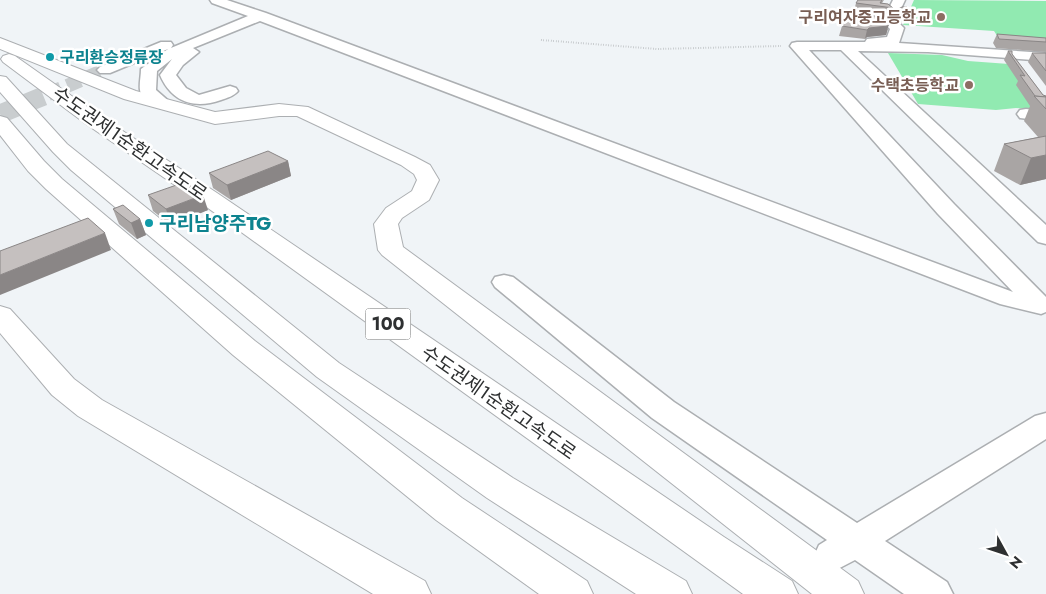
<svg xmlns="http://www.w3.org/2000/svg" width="1046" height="594" font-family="Jost,'Noto Sans KR',sans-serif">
<rect width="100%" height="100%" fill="#f0f4f7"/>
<!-- green -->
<g fill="#91eab1">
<path d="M914 0 1046 1V44L1000 40 994 31 903 25Z"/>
<path d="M888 53 942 55 968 61 1009 64 1042 110 1016 108 996 110 918 104Z"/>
</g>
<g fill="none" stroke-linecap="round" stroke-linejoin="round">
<!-- minor-tunnel-far1 -->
<path stroke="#c9cdcf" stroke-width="14" stroke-dasharray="14 7" stroke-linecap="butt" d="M48 94 105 70"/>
<!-- minor-tunnel -->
<path stroke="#c9cdcf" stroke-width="19" stroke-dasharray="19 9" stroke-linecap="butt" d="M0 114 51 93"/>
<!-- minor casing -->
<g stroke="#acafb2" stroke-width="3">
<g id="minor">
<path d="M210 0H227L266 13 1013 292 938 214 790 46 792 43 797 42H865L867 39 887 37 890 29 886 25 840 19 838 16 845 12 895 19 904 28 899 43 1046 53V61L928 52 858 51 1046 225V244L1038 242 841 50H809L954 204 1046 297V312L1041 314 1000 304 260 21 193 48 199 52 183 65 176 75 186 88 199 95 230 86 236 88 238 91C234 96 227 98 221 100 195 109 172 103 160 75L172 59 157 71 156 90 172 104 170 108C160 110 141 101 140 90 139 84 141 76 141 69L168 49 110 73H100L97 70 100 67 161 42H171L173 45 171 48 248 16 212 3Z"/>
<path d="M893 0H905L898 15 893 16 887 12Z"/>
<path d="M1026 109 1046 111V121L1020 118 1017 114 1020 110Z"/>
<path d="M504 275 513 277 674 402 857 523 1035 416 1046 413V439L885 541 947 582 953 594H904L855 560 832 572 819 567 814 556 819 545 827 540 652 418 495 287 492 282 495 277Z"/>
</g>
</g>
<!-- highway casing -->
<g stroke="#acafb2" stroke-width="2">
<g id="highway">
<path d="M0 38 136 91 215 112 279 104 308 107 415 157 430 165 439 180 429 200 402 218 398 224 403 247 858 581 864 594H812L382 255 378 250 374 224 386 208 412 191 417 180 414 174 401 165 297 116H279L215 124 124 99 0 49Z"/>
<path d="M9 54 15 56 100 116 217 193 724 537 792 581 798 594H743L201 203 86 124 3 62 1 59 3 56Z"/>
<path d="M0 76 6 77 67 144 87 160 339 363 513 478 686 581 692 594H636L487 498 317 377 71 170 53 152 0 92Z"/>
<path d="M0 116 7 118 44 161 62 179 255 341 462 498 587 581 593 594H539L436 520 233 355 46 189 28 171 0 135Z"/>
<path d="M0 306 10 309 74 379 102 400 425 581 431 594H373L78 416 52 395 0 333Z"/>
</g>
</g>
<!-- path -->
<path stroke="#a4a7aa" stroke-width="2" stroke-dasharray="0.5 2" stroke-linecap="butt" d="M541 40 657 49 781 46"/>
<!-- minor -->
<use href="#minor" fill="#fff" fill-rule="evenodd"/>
<!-- highway -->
<use href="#highway" fill="#fff" fill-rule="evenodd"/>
</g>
<!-- wall -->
<g fill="#a9a5a4">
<path d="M884 0 882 3 893 8 890 16 854 11 856 3Z"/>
<path d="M898 9 905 16 902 23 896 17Z"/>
<path d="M842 26 888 29 886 35 867 37 865 39 839 36Z"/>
<path d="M997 34 1046 38V52L996 48 993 43Z"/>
<path d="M1008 51 1012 54 1043 95 1046 96V179L1020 185 994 171 1004 144 1038 137 1024 121 1030 106 1016 85 1018 81 1004 60Z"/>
<path d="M1032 53H1046V86L1028 62Z"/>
<path d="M288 161 291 176 231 200 213 188 209 173Z"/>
<path d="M148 195 208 210 171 225 153 211Z"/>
<path d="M113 209 140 219 146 235 137 239 119 224Z"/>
</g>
<!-- shaded-wall -->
<g fill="#8a8686">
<path d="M890 20 886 35 867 37 865 39 867 30 869 28Z"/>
<path d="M1046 155V179L1020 185 1031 158Z"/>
<path d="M288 161 291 176 231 200 227 185Z"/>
<path d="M203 195 208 210 171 225 166 209Z"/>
<path d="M140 219 146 235 137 239 131 223Z"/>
<path d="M105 233 111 250 0 295V275Z"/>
</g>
<!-- building -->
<g fill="#c5c0bf" stroke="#8a8686">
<path d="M858 0H882L880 3 888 4 893 8 856 3Z"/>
<path d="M902 7H907L904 15 898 9Z"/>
<path d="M849 13 888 18 890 20 888 26 869 28 867 30 842 26Z"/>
<path d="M997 34 1046 38V42L999 39Z"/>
<path d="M1008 51H1012V54L1043 95 1046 96V97L1035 96 1020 75 1025 76Z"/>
<path d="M1032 53H1046V71Z"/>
<path d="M1034 96 1046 97V109Z"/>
<path d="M1046 136V155L1031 158 1004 144Z"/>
<path d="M268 151 288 161 227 185 209 173Z"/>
<path d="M185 182 203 195 166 209 148 195Z"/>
<path d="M123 205 140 219 131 223 113 209Z"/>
<path d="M88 218 105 233 0 275V251Z"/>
</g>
<!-- markers -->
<g fill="#8d6e63" stroke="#fff" stroke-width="2">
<circle cx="941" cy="17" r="5"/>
<circle cx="969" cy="85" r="5"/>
</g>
<g fill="#0f9aa8" stroke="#fff" stroke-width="2">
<circle cx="50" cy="57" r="5"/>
<circle cx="149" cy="223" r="5"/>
</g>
<g text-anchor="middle" stroke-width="5" stroke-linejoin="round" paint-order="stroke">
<!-- far-education labels -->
<g font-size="16" font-weight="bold" fill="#785e54" stroke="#fff" text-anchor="end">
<text x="931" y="23">구리여자중고등학교</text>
<text x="959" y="91">수택초등학교</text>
</g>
<!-- far-culture labels -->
<g font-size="16" font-weight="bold" fill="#0d838f" stroke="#fff" text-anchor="start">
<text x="60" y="63">구리환승정류장</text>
</g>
<!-- shield labels -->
<rect fill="#fff" stroke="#6d6e6f" stroke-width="1" x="365.5" y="308.5" width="45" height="31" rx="4"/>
<g font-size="18" font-weight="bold" fill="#2e3031">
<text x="388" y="330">100</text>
</g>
<!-- street labels -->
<g font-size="19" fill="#2e3031" stroke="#fff">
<text transform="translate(130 143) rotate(35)" y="7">수도권제1순환고속도로</text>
<text transform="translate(499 402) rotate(35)" y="7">수도권제1순환고속도로</text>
</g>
<!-- culture labels -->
<g font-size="19" font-weight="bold" fill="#0d838f" stroke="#fff" text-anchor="start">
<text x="159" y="230">구리남양주TG</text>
</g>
</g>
<!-- north arrow -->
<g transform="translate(1006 554) rotate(130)" stroke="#ffffff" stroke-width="4" paint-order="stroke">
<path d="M0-4L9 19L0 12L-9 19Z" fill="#2e3031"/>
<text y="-8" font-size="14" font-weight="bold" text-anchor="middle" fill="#2e3031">N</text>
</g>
</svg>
